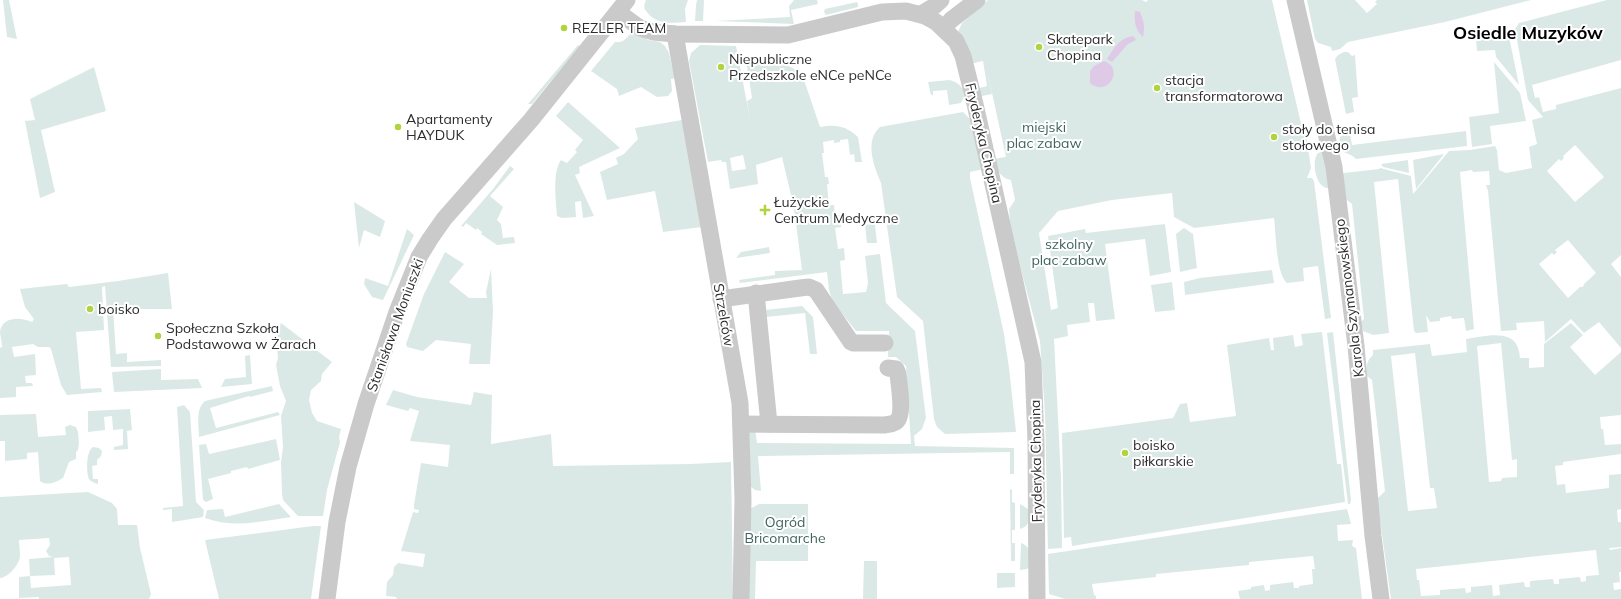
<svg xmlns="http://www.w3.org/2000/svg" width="1621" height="599" font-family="Mulish,sans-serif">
<rect width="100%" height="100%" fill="#fff"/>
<!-- green -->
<g fill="#dbe9e6" fill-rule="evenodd">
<path d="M3 0H9L17 39 7 37Z"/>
<path d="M646 0H688L685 9 686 22C672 23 656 25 647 12 643 8 644 5 646 0Z"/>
<path d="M697 0H704L703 21H695L696 5Z"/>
<path d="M794 0H817L818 4 791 10 794 24 716 21 790 17 789 6Z"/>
<path d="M988 0H1142L1146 2 1148 0H1272L1303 132 1305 128 1311 168 1307 178H1312L1314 181 1331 318 1325 319 1318 266 1303 268 1304 281 1287 283C1276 274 1276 233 1274 218L1194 228 1174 217 1172 193 1112 200 1058 211 1039 233 1051 310 1058 308 1048 236 1085 229 1086 233 1165 224 1171 272 1150 276 1145 239 1105 244 1115 319 1096 321 1094 303H1088L1090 322 1067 325 1068 336 1054 339 1061 478 1062 548 1048 549 1045 414 1040 341 1020 266 1010 222 1009 209 1015 200 1011 180C1000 178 996 168 993 159L1006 157 987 70 992 94 977 97 976 89 987 86 983 61 970 64 958 32 962 23Z"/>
<path d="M1307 0H1355L1367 13 1377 4 1375 2 1377 0H1531L1445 22 1348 42 1340 49 1332 51 1331 47 1318 43 1315 39Z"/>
<path d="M1607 0H1621V60L1532 85 1535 98 1539 97 1543 112 1556 109V105L1560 104 1621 88V255L1611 264 1621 277V348L1599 322 1584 333 1571 319 1545 342 1544 321 1516 323 1517 330 1501 331 1488 191 1486 185H1490L1489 171 1473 172 1472 170 1460 172 1474 329 1466 331 1464 318 1452 319 1451 316 1440 318V321L1430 322 1426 315 1428 332 1416 333 1414 331 1398 179 1374 182 1389 333 1373 335 1363 331 1361 322 1364 319 1352 204 1343 197 1342 175 1344 173 1379 169 1380 168 1411 176 1413 194 1449 151 1470 150 1495 146 1497 150 1499 170 1506 173 1532 168 1529 147 1537 144 1532 120 1543 117 1528 100 1515 29 1519 23ZM1575 145 1604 177 1575 202 1547 171 1559 159 1561 161 1564 158 1563 156ZM1568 240 1596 273 1584 284 1583 287H1580L1568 298 1539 264 1552 253 1554 255 1557 252 1555 250Z"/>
<path d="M857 2 858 4V7L826 15 824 12 825 9Z"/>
<path d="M1499 29 1508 32 1519 85 1496 57 1495 50 1477 51 1476 38 1480 34Z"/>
<path d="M634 32 644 37 648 40 660 42 665 46 669 53 675 78 671 79 672 91 668 96 657 97 641 87 619 96 617 89 591 71 615 42C623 43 626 39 631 33Z"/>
<path d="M578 45 580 46 532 104H528Z"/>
<path d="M700 45 736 46 750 119 747 101 752 98 747 66C764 56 791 62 803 77L820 127C836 124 846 126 858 137L862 162H855L854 154 850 155 848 139 840 140V142L834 143V140L823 142 824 153H822L825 177H828L829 184H827L829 205H834L835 216 840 215 841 227 835 228 838 249 844 248 845 260 840 261 843 294 866 292 868 283 865 256 880 254 886 303 915 331 926 418 922 429 914 436 915 446 1014 448V474H1010V452L758 456 761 491 755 490 750 486 748 429 755 428 757 443 911 444 906 366 896 357H888L889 331H856L833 302 829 290 827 272 740 283 739 280 775 275V271L802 270 794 208 782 157 756 165 758 184 730 189 726 162H722L721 160 708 162 689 61 691 53ZM743 155 746 169 732 171 730 158Z"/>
<path d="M1344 52H1348L1352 56 1355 55 1358 97 1352 98 1354 112 1346 114 1335 59 1338 55Z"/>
<path d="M1494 62 1520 93 1526 121 1490 126 1492 144 1472 147 1469 117 1499 113Z"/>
<path d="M94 67 106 111 41 130 55 192 40 198 25 121 35 120 30 99Z"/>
<path d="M950 80C959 83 964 87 964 97L961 103 949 105 947 90 933 91V95H931L928 82Z"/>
<path d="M568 102 620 148 579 167 580 173 575 175 594 216 583 218 581 201 575 202 576 217 562 218 557 216C556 202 552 172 561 160L567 163 577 152 575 150 583 140 556 116Z"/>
<path d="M963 112 970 119 984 169 970 172V178L1004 334 1009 368 1016 432 945 434 937 427 934 419 923 321 897 297 881 183C874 167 864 141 880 127Z"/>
<path d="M682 120 702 227 663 232 655 191 607 200 600 172 618 164 616 158 624 154 638 139 635 128Z"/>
<path d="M1466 131 1467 146 1356 159C1348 150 1336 156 1340 137L1347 133 1350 134 1352 145Z"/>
<path d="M1324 151 1331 188C1315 191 1311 160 1318 153Z"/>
<path d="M1444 154 1416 189 1413 160Z"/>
<path d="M1408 160 1409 173 1383 167 1381 164Z"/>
<path d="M510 166 514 169 490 196 503 207 497 220 501 224 503 238 514 237 515 243 497 245 481 234 482 232 477 228 476 230 466 223 463 227 461 226 493 189Z"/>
<path d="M354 202 385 221 380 237 364 230 359 248Z"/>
<path d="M871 216H874L877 243H867L865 225 872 224Z"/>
<path d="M1184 228 1193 234 1197 268 1180 272 1176 234Z"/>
<path d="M407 229 414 235 383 300 372 297 364 284 365 278 388 286Z"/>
<path d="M769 247 770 253 736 258 741 252Z"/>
<path d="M445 252 464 264 449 282 469 298H487L486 292 491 269 493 312 490 364H469L471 344 436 340 423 351 407 347 406 344 424 294Z"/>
<path d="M1272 270 1274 283 1185 295 1184 282 1200 278Z"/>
<path d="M168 273 172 309H137V307L113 308 116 354 127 353V362L161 360V366L111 367 105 286 102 287 104 330 76 332 81 389 101 388 102 392 67 395 61 385 51 349 49 347H38L33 344 12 347 14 357 35 354 36 375 25 376 26 383H32L33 386 16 387V397L0 398V348L2 347C2 342 0 336 0 331 3 316 21 317 32 322L34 319 25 307 20 289 67 284 69 287 118 281Z"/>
<path d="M1172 282 1175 310 1155 312 1151 285Z"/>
<path d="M802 306 813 317 817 354H810L805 313 766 317 765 310Z"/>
<path d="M281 323 332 362 322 374 321 381 311 390 309 400 312 413 317 421 341 429 339 437 340 442 327 490 323 516H298L283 500 282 494 281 463 283 447 281 416 286 401 280 386 276 365 278 358 276 336Z"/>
<path d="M1571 323 1583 335 1570 347 1595 375 1621 352V415L1600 417 1601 429H1603L1605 445 1621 444V454L1563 462V465L1555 466 1557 485 1565 484 1566 493 1609 488V475L1621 474V509L1617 510 1618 522H1621V547L1609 548 1610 550 1621 548V572H1619L1620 582 1613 583 1614 590 1621 589V599H1391L1377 499 1385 491 1372 380 1367 376C1366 367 1366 361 1373 355V350L1430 344 1432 356 1467 352 1466 339C1481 337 1512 328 1518 348 1520 353 1520 359 1520 364V358H1529V368L1544 367V344ZM1501 343 1512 460 1517 459V477L1502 478 1501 481 1489 482 1477 346ZM1415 353 1430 488H1434L1437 508 1408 511 1391 356ZM1596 550 1599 575 1586 576V581L1581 582 1580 577 1559 579V584H1554L1553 579 1530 581V587H1525L1524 582 1499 585 1500 595 1493 596 1492 585 1471 587V592L1466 593 1465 588 1440 590V595L1421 596 1419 580H1417L1416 569Z"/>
<path d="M1322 332 1337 464H1341L1345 502 1072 546 1071 537 1064 538 1062 433 1173 418 1180 404 1187 403 1190 422 1236 416 1227 345 1269 338 1271 350H1274L1273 338 1293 335 1295 347 1303 345 1301 334Z"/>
<path d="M1333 332 1351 500 1350 504H1348L1327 333Z"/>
<path d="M250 355 252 384 221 387 225 379 246 377 245 356Z"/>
<path d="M161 369V380L198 379 202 388 114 392 112 372Z"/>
<path d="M272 386 273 391 250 397 249 396 210 408 216 428 278 412 280 415 199 437C199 424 195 410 205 401Z"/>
<path d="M393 390 417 397 471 405 474 392 492 395 491 444 551 434 553 466 691 464 731 462 733 599H397L396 597 386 596 387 582 393 575 394 567 398 563 423 567 425 554 401 551 413 512 418 513 419 510 414 509V505L421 463 448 467 450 445 410 441 419 411 410 408 408 411 386 405Z"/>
<path d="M184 405 190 412 196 502 204 510 203 517 172 522V509L163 510V508L183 506 177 407Z"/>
<path d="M130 409 132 430 127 431 128 449 114 450V447L123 445V429L113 430 112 416 104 417 105 430 88 432V411Z"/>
<path d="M36 414 38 437 66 435 65 427 70 425 76 427 78 432 79 443 78 450 76 452V459L69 462 63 478C55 483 47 486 40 481L38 452 27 453V459L5 461V441H0V415Z"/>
<path d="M276 439 280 460 248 469 247 467 231 471V473L208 479 213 499 206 502 203 500 199 445 206 444 209 454Z"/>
<path d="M93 447 99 448 102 451 101 456 97 460V465L92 466 93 479H98V484C95 483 91 482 89 479 86 472 86 451 93 447Z"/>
<path d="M1012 489V502L1015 503V530H1012V543H1015V561H1011L1010 490Z"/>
<path d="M88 492 112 503 117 509 118 525H137L140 548 151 594 149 599H39V597L19 598V577L30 576 29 559 53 557 49 556 46 551 50 545 49 538 19 540C19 545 20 550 20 556 19 565 9 577 0 578V497ZM69 557 71 585 31 588 30 576 55 575 54 558Z"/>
<path d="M279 504 291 517C261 521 235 529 205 518L207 510 223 509 225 517Z"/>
<path d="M759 504H808V561H756L755 599H747L750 509Z"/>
<path d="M1020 504 1028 509C1029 518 1031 526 1020 529Z"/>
<path d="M1347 509 1351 524 1337 525 1338 541 1353 540 1352 546 1356 548 1362 599H1240L1238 591 1251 589V587L1264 585 1265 591 1270 590V585L1293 582 1294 588H1299V586L1313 584 1312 569H1315L1313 556 1249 562V565L1156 574V577L1092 584 1094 595 1096 596V599H1065L1049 594 1048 554Z"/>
<path d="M313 526H321L311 599H219L205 540Z"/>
<path d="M1021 543C1032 547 1030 556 1030 566L1027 569 1020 570Z"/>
<path d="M864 561H877V599H863Z"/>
<path d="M997 573H1015V587L997 588Z"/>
</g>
<!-- water -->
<g fill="#dec9e7">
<path d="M1135 11 1140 12C1144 21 1145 28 1143 37 1135 30 1134 21 1135 11Z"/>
<path d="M1133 36 1136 40 1128 44 1112 62 1107 59C1115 47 1118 39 1133 36Z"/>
<path d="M1104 61C1125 68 1108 98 1090 83V71L1094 66Z"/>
</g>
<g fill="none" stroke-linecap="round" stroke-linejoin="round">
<!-- minor -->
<g stroke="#cacaca" stroke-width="17">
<path d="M1295 0 1334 167 1356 346 1373 536 1381 599"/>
<path d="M618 12 640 28 653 32 675 34 788 35 882 12 906 11 925 16 936 22 956 41 963 56 975 104 1033 362 1036 442 1037 599"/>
<path d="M921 14 933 7 941 0"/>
<path d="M944 28 951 20 977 0"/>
<path d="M675 34 740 403 743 499 741 599"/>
<path d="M756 293 769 424"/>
<path d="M721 299 800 288 809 287 816 290 851 342 853 343H885"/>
<path d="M741 424 885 425C890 424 894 424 897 421 904 414 899 384 898 374L896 369 888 368"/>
<path d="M327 599 337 522 348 467 366 404 397 312 419 257 430 239 444 219 531 120 627 0"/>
</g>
</g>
<!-- markers -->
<g fill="#b1d33f" stroke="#fff" stroke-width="1.5">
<circle cx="564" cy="28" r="4"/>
<circle cx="1039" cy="47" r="4"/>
<circle cx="721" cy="67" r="4"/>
<circle cx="1157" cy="88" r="4"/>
<circle cx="398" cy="127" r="4"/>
<circle cx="1274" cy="137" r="4"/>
<path d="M763 204h4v4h4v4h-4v4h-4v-4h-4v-4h4z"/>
<circle cx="90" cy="309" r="4"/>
<circle cx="158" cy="336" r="4"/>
<circle cx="1125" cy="453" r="4"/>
</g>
<g text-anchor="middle" stroke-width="4" stroke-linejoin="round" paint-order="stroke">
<!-- poi labels -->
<g font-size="14" fill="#2d2d2d" stroke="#fff" text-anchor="start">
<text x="572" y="33">REZLER TEAM</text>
<text x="1047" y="44">Skatepark<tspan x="1047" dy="16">Chopina</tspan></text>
<text x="729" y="64">Niepubliczne<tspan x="729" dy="16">Przedszkole eNCe peNCe</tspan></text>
<text x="1165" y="85">stacja<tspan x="1165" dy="16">transformatorowa</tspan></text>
<text x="406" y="124">Apartamenty<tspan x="406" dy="16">HAYDUK</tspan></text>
<text x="1282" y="134">stoły do tenisa<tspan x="1282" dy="16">stołowego</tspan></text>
<text x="774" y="207">Łużyckie<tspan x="774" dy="16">Centrum Medyczne</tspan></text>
<text x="98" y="314">boisko</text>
<text x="166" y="333">Społeczna Szkoła<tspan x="166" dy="16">Podstawowa w Żarach</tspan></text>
<text x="1133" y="450">boisko<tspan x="1133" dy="16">piłkarskie</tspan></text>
</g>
<!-- park labels -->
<g font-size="14" fill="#3f645e" stroke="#fff">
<text x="1044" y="132">miejski<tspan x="1044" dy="16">plac zabaw</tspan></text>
<text x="1069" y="249">szkolny<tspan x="1069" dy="16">plac zabaw</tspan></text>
<text x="785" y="527">Ogród<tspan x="785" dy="16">Bricomarche</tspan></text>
</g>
<!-- street labels -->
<g font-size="14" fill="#2d2d2d" stroke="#fff">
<text transform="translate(984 143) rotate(77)" y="5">Fryderyka Chopina</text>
<text transform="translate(1349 298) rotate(-97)" y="5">Karola Szymanowskiego</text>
<text transform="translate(724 315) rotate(80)" y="5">Strzelców</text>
<text transform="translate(395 325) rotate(-70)" y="5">Stanisława Moniuszki</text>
<text transform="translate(1036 461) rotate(-91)" y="5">Fryderyka Chopina</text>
</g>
<!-- district labels -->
<g font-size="18" font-weight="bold" fill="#000" stroke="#fff">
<text x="1528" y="39">Osiedle Muzyków</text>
</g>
</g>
</svg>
